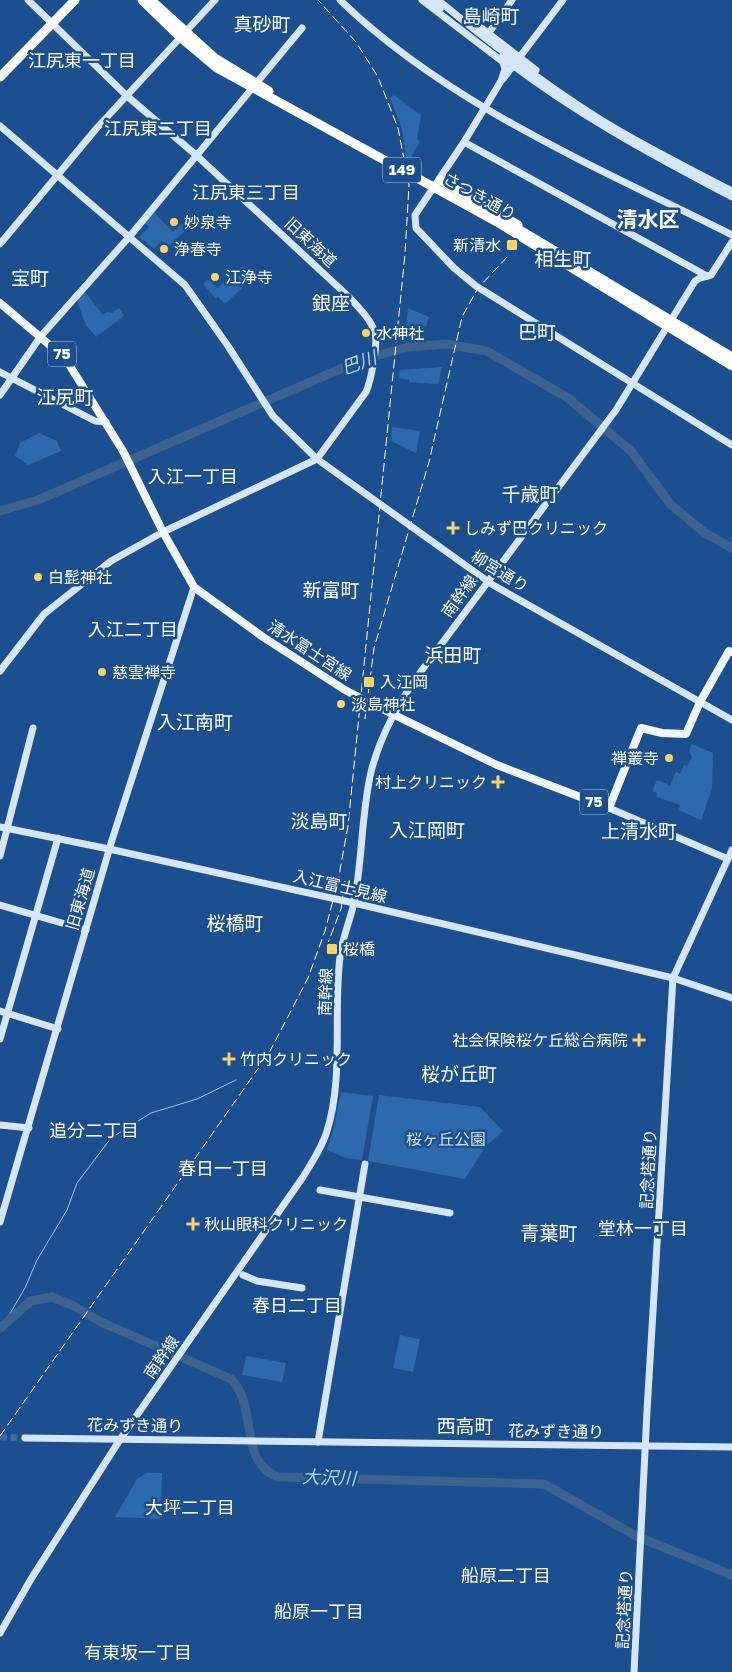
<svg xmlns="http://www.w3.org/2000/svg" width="732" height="1672" font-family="'Golos Text','Noto Sans JP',sans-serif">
<rect width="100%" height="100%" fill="#1b4f8f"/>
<!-- green -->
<g fill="#2e69ad">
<path d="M394 95 421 115 417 139 420 142 412 155V164L407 162 402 129 390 98Z"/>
<path d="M154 212 173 232 187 219 193 224 170 245 161 241 154 249 139 237 149 227 145 223Z"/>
<path d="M242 266 246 271 242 276 244 279 239 285 242 288 225 304 218 297 216 299 203 284 208 279 217 288 232 276 236 269 238 271Z"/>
<path d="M85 292 103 315 107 312 112 313 119 308 124 316 96 337 86 325 77 301Z"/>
<path d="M408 308 429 317 426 326 406 328Z"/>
<path d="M442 367 438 384 409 382V380L399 378 400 370Z"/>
<path d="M392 427 420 431 416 453 391 441Z"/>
<path d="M39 433 57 441 61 451 28 465 15 456 20 443Z"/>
<path d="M692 744 713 753 712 789 701 820 679 810 680 805 656 797 657 793 652 791 657 780 670 785 676 772 680 774 684 765 687 766 692 758 689 751Z"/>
<path d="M341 1092 373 1096 362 1160 345 1158 327 1150 333 1132Z"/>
<path d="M379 1095 480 1107 503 1131 485 1147 465 1179 368 1161Z"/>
<path d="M400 1335 420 1339 413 1372 393 1368Z"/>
<path d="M246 1356 286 1363 282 1382 242 1375Z"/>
<path d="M146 1473H162L161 1519 115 1517 137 1479Z"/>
</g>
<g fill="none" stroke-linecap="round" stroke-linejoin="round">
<!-- stream -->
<path stroke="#9cc4f0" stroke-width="1" d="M5 1322 25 1288 37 1260 67 1210 77 1183 111 1138 151 1113 197 1099 236 1080"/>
<!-- river -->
<g stroke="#3c6290" stroke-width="9">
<path d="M0 511 38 500 361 360 408 347 446 344 487 351 568 398 631 451 671 505 705 533 732 548"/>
<path d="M0 1328 31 1301 52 1297 74 1306 101 1322 231 1379C259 1407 237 1461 278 1477L544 1484 636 1536 732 1575"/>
</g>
<!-- secondary-tunnel -->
<path stroke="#3d69a0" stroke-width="7" stroke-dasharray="7 3.5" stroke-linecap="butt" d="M0 1437 25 1438"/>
<!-- secondary -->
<g stroke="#d6e6fa" stroke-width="7">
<path d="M340 0C448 105 599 168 732 235"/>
<path d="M422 0 503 62 505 69 501 81 464 142 415 215 416 228 454 268 476 286 732 445"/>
<path d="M430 0 440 9"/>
<path d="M438 0C490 43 544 84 601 120 643 146 688 168 732 191"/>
<path d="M471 20 536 70"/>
<path d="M488 34 512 0"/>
<path d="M502 57C574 113 652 155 732 197"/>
<path d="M503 79 563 0"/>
<path d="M0 126 185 285 228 346 273 416 317 459 493 585 732 720"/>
<path d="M464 142 707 276"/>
<path d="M0 244 96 129 215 0"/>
<path d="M0 372 95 421 106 422"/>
<path d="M0 395 41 336 130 236 302 28"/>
<path d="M0 671 44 614 111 561 163 532 317 459 366 392C371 381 378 344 375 333 371 319 358 307 349 297L196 155 127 96 28 0"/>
<path d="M609 808 728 859"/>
<path d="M0 827 109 849 354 903 673 978 732 998"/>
<path d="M0 856 33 728"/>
<path d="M0 905 86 930"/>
<path d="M0 1011 58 1029"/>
<path d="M0 1039 58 838"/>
<path d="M0 1125 29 1128"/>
<path d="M320 1190 450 1213"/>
<path d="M0 1222 112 840 194 587"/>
<path d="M243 1275 257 1281 302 1288"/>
<path d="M25 1438 732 1447"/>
<path d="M318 1442 365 1164"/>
<path d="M0 1633 31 1579 121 1438 303 1177C312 1162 322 1148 327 1131 344 1077 333 1013 340 957 342 938 350 921 354 903 363 858 361 811 372 768 382 732 400 700 422 670L616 410 695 281 700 278 711 275 732 242"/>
<path d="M634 1672 647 1411 673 978 732 850"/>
</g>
<!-- primary -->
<path stroke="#f0f6ff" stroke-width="8" d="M0 303 65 358 123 451 163 532 194 587 263 637 345 690 370 703 497 765 609 808 641 728 662 733 686 734 700 702 729 651 732 652"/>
<!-- highway -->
<g stroke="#fff" stroke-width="9">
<path d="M142 0 180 37 217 68 497 222 732 366"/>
<path d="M151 0 215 58 269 91"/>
<path d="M0 77 75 0"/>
<path d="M440 180 518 225"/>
<path d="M510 224 732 357"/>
</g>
<!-- rail -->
<g stroke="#fff" stroke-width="1" stroke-dasharray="9 4" stroke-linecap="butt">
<path d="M365 719 374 648 429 462 462 317 478 288 510 254"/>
<path d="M326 948 341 909 345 881"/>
<path d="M0 1436 269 1053 308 978 325 931 338 881 348 826 380 505 405 254 409 185 398 128 378 77 356 42 318 0"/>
</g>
</g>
<!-- markers -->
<g fill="#ffd166" stroke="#1b4f8f" stroke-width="2">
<circle cx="174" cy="222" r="5"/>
<rect x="506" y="239" width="12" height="12" rx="2.5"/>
<circle cx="164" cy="249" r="5"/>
<circle cx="215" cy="277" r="5"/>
<circle cx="366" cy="333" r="5"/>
<path d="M450.5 520.5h5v5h5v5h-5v5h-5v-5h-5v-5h5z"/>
<circle cx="38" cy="577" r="5"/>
<circle cx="102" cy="672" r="5"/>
<rect x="363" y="676" width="12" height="12" rx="2.5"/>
<circle cx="341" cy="704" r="5"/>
<circle cx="669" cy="758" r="5"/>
<path d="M495.5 774.5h5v5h5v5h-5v5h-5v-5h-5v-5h5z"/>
<rect x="326" y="943" width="12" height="12" rx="2.5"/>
<path d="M636.5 1032.5h5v5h5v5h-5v5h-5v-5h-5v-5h5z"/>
<path d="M226.5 1051.5h5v5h5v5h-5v5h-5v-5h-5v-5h5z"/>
<path d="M190.5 1216.5h5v5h5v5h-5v5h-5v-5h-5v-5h5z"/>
</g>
<g text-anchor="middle" stroke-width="5" stroke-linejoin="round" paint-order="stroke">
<!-- shield labels -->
<g fill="#1b4f8f" stroke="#bbcadd" stroke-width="1">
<rect x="383" y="157.5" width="38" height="25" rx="4"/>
<rect x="48" y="341.5" width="28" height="25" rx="4"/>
<rect x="580" y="789.5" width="28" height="25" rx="4"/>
</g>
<g font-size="15" font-weight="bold" fill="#fff">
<text x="402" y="175">149</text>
<text x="62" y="359">75</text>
<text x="594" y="807">75</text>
</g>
<!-- street labels -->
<g font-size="16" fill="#fff" stroke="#1b4f8f">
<text transform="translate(480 196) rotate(29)" y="6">さつき通り</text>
<text transform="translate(311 242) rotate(43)" y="6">旧東海道</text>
<text transform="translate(500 571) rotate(32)" y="6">柳宮通り</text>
<text transform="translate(459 596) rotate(-54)" y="6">南幹線</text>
<text transform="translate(310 650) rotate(33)" y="6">清水富士宮線</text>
<text transform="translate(340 886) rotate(13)" y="6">入江富士見線</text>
<text transform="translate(80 899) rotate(-74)" y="6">旧東海道</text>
<text transform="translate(325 992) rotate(-88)" y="6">南幹線</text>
<text transform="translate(648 1169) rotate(-87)" y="6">記念塔通り</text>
<text transform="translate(161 1357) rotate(-55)" y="6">南幹線</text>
<text transform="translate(135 1425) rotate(1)" y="6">花みずき通り</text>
<text transform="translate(556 1431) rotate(1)" y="6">花みずき通り</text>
<text transform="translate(624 1609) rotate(-87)" y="6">記念塔通り</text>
</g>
<!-- poi labels -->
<g font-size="16" fill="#fff" stroke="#1b4f8f" text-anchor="start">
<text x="184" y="228">妙泉寺</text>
<text x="501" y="251" text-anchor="end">新清水</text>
<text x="174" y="255">浄春寺</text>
<text x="225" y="283">江浄寺</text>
<text x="376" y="339">水神社</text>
<text x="464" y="534">しみず巴クリニック</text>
<text x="48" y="583">白髭神社</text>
<text x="112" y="678">慈雲禅寺</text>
<text x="380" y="688">入江岡</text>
<text x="351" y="710">淡島神社</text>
<text x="659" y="764" text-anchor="end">禅叢寺</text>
<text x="487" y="788" text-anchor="end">村上クリニック</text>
<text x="343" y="955">桜橋</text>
<text x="628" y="1046" text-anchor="end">社会保険桜ケ丘総合病院</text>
<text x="240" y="1065">竹内クリニック</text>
<text x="204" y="1230">秋山眼科クリニック</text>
</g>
<!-- park labels -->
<g font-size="16" fill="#cfe3fa" stroke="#1b4f8f">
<text x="446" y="1145">桜ヶ丘公園</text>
</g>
<!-- neighbourhood labels -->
<g font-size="18" fill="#fff" stroke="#1b4f8f">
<text x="82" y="67">江尻東一丁目</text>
<text x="158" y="135">江尻東二丁目</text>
<text x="246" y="199">江尻東三丁目</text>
<text x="193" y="483">入江一丁目</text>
<text x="133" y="636">入江二丁目</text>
<text x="94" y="1137">追分二丁目</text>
<text x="223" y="1175">春日一丁目</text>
<text x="643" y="1235">堂林一丁目</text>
<text x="297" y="1312">春日二丁目</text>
<text x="190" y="1514">大坪二丁目</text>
<text x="506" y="1582">船原二丁目</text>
<text x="319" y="1618">船原一丁目</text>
<text x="138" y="1659">有東坂一丁目</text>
</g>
<!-- water labels -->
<g font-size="18" font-style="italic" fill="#b5d3f5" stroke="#1b4f8f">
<text transform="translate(359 363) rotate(-20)" y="6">巴川</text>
<text transform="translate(329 1478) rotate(2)" y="6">大沢川</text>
</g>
<!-- quarter labels -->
<g font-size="19" fill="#fff" stroke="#1b4f8f">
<text x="491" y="23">島崎町</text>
<text x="262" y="31">真砂町</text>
<text x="563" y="266">相生町</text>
<text x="30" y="285">宝町</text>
<text x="331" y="310">銀座</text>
<text x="537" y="339">巴町</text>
<text x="65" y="404">江尻町</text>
<text x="530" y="501">千歳町</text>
<text x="331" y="597">新富町</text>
<text x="453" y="662">浜田町</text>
<text x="195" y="729">入江南町</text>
<text x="319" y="828">淡島町</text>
<text x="427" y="837">入江岡町</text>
<text x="639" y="838">上清水町</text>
<text x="235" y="930">桜橋町</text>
<text x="459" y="1081">桜が丘町</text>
<text x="549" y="1240">青葉町</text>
<text x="465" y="1433">西高町</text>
</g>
<!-- district labels -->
<g font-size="21" font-weight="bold" fill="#fff" stroke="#1b4f8f">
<text x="648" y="227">清水区</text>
</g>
</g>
</svg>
